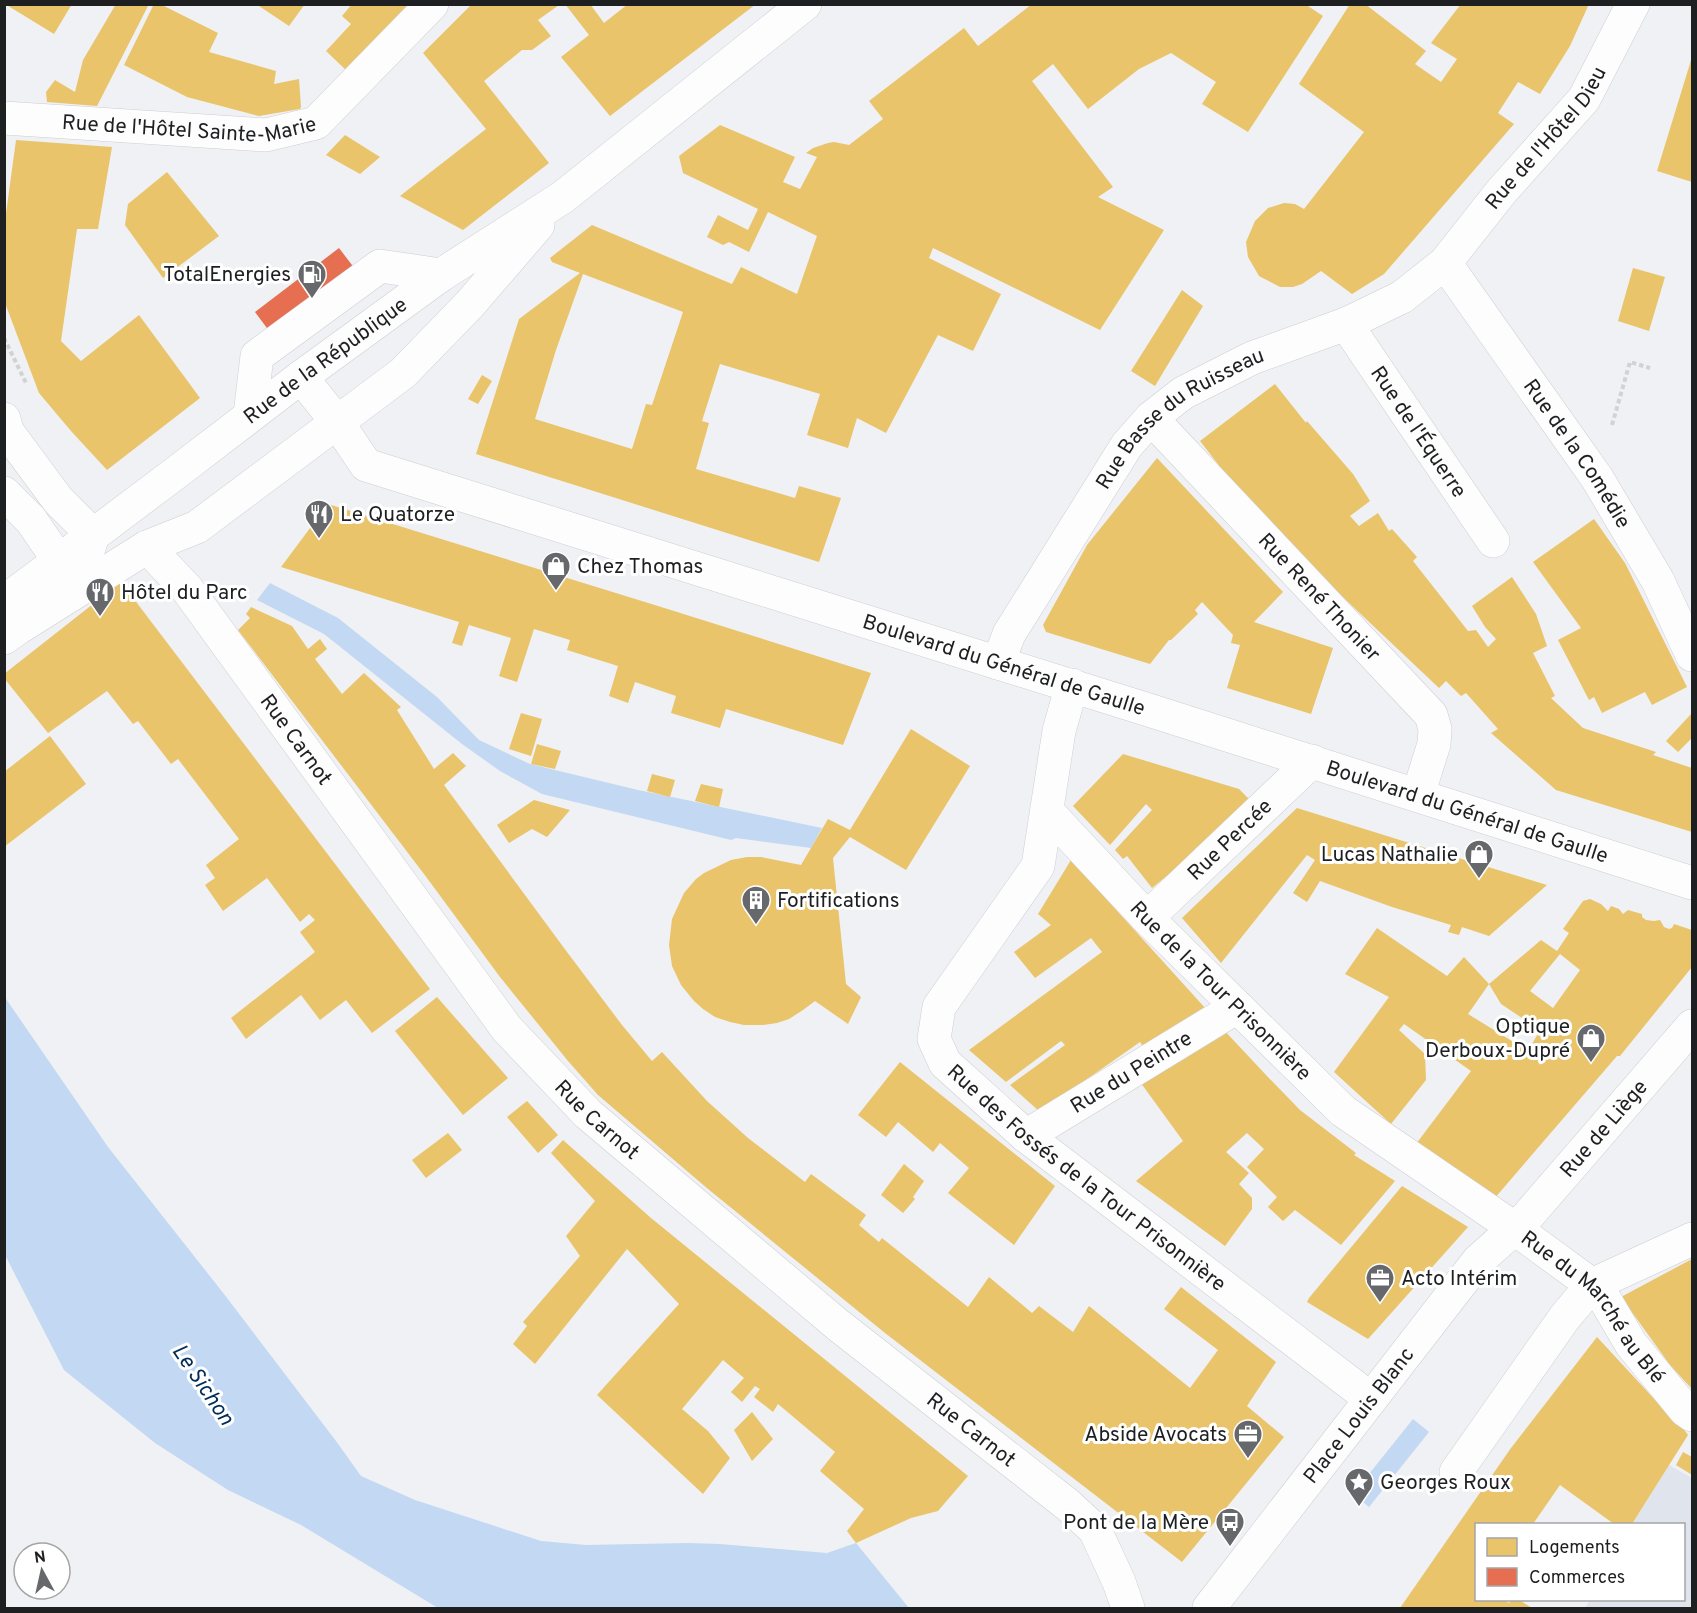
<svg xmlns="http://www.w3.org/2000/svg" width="1697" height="1613" font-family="Overpass,sans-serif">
<rect width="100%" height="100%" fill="#eff1f4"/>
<!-- built -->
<path fill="#e0e4ec" d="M1669 1465 1692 1478V1608H1585L1590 1600H1684V1524H1632Z"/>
<!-- water -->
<g fill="#c3d8f2">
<path d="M270 583 338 618 437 697 479 740 530 764 638 790 822 828 811 848 736 838 731 840 542 794 500 771 462 744 324 634 257 600Z"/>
<path d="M4 996 108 1147 224 1294 336 1441 361 1476 415 1500 541 1541 586 1545 688 1543 720 1544 827 1553 856 1543 909 1608H438L301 1525 228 1490 155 1443 64 1370 5 1255Z"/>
<path d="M1413 1419 1429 1432 1369 1507 1353 1494Z"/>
</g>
<!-- homes -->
<g fill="#e9c46a" fill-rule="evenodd">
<path d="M5 4H72L54 34Z"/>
<path d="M116 4H149L97 106 47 102 46 92 55 80 75 92 83 60Z"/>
<path d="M154 4H160L218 33 209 52 276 71 274 84 299 79 301 107 300 109 259 116 187 97 124 65Z"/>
<path d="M256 4H305L289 26Z"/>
<path d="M352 4H413L350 74 326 51 351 24 342 16Z"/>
<path d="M565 4H590L604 23 628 4H756L610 116 561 57 589 35Z"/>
<path d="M1032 4H1305L1323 16 1248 132 1202 104 1216 82 1171 53 1139 69 1088 109 1053 64 1032 81 1113 187 1098 197 1164 230 1100 330 933 248 929 258 1001 294 973 351 938 335 886 433 857 418 848 448 807 435 820 394 720 364 702 421 709 423 696 469 795 498 799 486 841 498 819 562 476 454 519 319 580 273 552 262 550 258 592 225 732 284 741 267 797 294 817 236 768 212 749 252 729 242 723 245 707 237 718 215 748 230 758 209 683 173 679 156 720 125 795 157 783 182 800 189 817 157 806 153 813 148 828 143 834 142 849 145 883 119 869 101 964 28 978 46ZM583 274 683 312 652 405 646 404 632 449 535 419 556 350Z"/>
<path d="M1350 4H1365L1426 51 1415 64 1441 82 1457 59 1431 43 1461 4H1589L1570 46 1540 94 1518 82 1498 113 1514 124 1384 274 1352 294 1321 271 1302 284 1293 287H1280L1259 276 1248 257 1246 242 1255 221 1268 208 1284 203 1295 204 1304 209 1364 132 1299 84Z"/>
<path d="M471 5H559L538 20 551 36 532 50H522L484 81 549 163 463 230 400 196 486 129 423 53Z"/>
<path d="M1692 57V182L1657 171Z"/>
<path d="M345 135 380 157 360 174 326 155Z"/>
<path d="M16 140 112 147 98 229H77L61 341 81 361 139 315 200 398 107 470 71 431 39 393 5 303V221Z"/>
<path d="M167 172 219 236 163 278 125 225 128 204Z"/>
<path d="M1633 268 1665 277 1649 331 1618 321Z"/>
<path d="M1182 290 1203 306 1155 386 1131 371Z"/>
<path d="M482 375 492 381 478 404 468 399Z"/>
<path d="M1275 384 1306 423 1307 421 1353 474 1370 501 1350 516 1359 526 1378 513 1389 531 1392 529 1417 557 1413 561 1468 631 1476 630 1488 647 1496 639 1485 627 1472 606 1512 577 1536 614 1547 646 1533 653 1555 696 1551 698 1583 728 1656 752 1653 755 1692 768V832L1556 790 1491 733 1498 729 1466 693 1461 696 1446 681 1439 688 1312 568 1231 481 1200 441Z"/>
<path d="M1157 458 1283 592 1254 622 1333 648 1311 714 1227 688 1240 645 1231 643 1233 635 1202 602 1195 610 1198 614 1171 640H1169L1150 664 1046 632 1043 625 1087 545Z"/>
<path d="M328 504 658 606 871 673 843 745 726 709 720 728 671 713 676 696 635 682 628 703 609 696 618 666 567 650 570 640 534 629 517 682 499 676 511 638 469 625 462 646 452 643 459 622 281 567Z"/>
<path d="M1594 519 1625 563 1687 687 1652 705 1645 692 1602 713 1594 697 1589 700 1558 640 1581 628 1533 562Z"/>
<path d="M121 582 430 989 372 1033 346 1000 320 1020 301 995 246 1039 231 1018 315 952 300 932 315 920 309 914 300 922 267 878 223 911 205 885 215 878 206 865 239 839 178 759 171 764 138 721 133 724 107 691 48 733 4 678V674Z"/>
<path d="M251 607 292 626 308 649 320 639 327 649 315 659 342 694 364 673 401 707 397 710 434 769 453 753 466 766 444 785 567 952 622 1025 652 1061 662 1052 707 1101 748 1138 805 1182 811 1174 866 1215 859 1225 879 1242 882 1238 968 1307 989 1277 1032 1313 1039 1306 1073 1332 1089 1306 1190 1388 1218 1350 1164 1309 1181 1287 1276 1362 1247 1406 1284 1437 1182 1562 885 1333 708 1189 598 1095 568 1061 500 977 424 874 238 630 250 618 246 614Z"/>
<path d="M521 713 542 719 531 756 509 749Z"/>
<path d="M1692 713V738L1678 752 1666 741Z"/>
<path d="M911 729 970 766 906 870 850 837 833 858 846 984 861 997 848 1024 815 1001 803 1010 789 1019 777 1023 763 1025H744L730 1022 715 1017 703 1009 694 1001 681 985 672 966 669 945 672 919 684 893 696 879 704 873 731 860 747 857H761L801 865 828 819 850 830Z"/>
<path d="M50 736 86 784 4 847V772Z"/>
<path d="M537 744 561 751 555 769 531 764Z"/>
<path d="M1123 754 1239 789 1250 800 1185 861 1152 888 1127 856 1123 859 1115 850 1152 810 1146 804 1110 845 1073 806Z"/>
<path d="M652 774 675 780 670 797 647 791Z"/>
<path d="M701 784 723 789 719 807 695 801Z"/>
<path d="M534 800 570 810 547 837 532 829 509 843 497 825Z"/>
<path d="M1297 808 1432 850 1547 885 1489 936 1462 927 1459 935 1448 932 1451 925 1392 907 1320 881 1307 902 1293 893 1315 860 1307 855 1221 963 1182 918Z"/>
<path d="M1071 860 1206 1009 1144 1048 1140 1042 1040 1112 1010 1085 1065 1045 1061 1041 1006 1082 969 1050 1102 952 1091 938 1035 978 1014 952 1051 925 1038 914Z"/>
<path d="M1590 899 1601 904 1608 911 1611 906 1619 909 1623 914 1628 910 1642 914V917L1646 920 1654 921 1660 920 1664 927 1669 929 1672 928 1674 924 1692 930V967L1620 1056H1617L1494 1199 1416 1144 1471 1071 1404 1024 1399 1030 1425 1054 1426 1080 1391 1124 1334 1072 1389 997 1345 974 1377 928 1447 976 1464 957 1489 984 1541 940 1557 951 1569 933 1563 929 1583 901ZM1560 954 1580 970 1553 1008 1530 991ZM1489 984 1501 1004 1540 1030 1528 1051 1468 1014Z"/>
<path d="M437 997 508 1078 463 1115 395 1031Z"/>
<path d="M1222 1028 1266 1075 1300 1110 1356 1153 1354 1155 1395 1181 1341 1245 1295 1210 1283 1221 1268 1207 1277 1197 1247 1167 1264 1149 1247 1133 1226 1152 1249 1173 1239 1184 1252 1198V1209L1225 1246 1136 1181 1183 1141 1138 1079Z"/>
<path d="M900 1062 1055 1186 1014 1245 948 1193 969 1168 940 1143 933 1152 898 1122 886 1137 858 1115Z"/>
<path d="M527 1101 558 1135 538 1153 507 1117Z"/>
<path d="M448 1133 462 1150 426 1178 412 1160Z"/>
<path d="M563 1140 651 1218 968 1476 938 1511 911 1518 856 1543 847 1531 864 1509 820 1471 835 1452 778 1404 773 1412 754 1397 760 1389 755 1386 742 1402 731 1392 744 1378 723 1360 682 1409 708 1431 730 1458 703 1494 597 1395 679 1304 627 1249 535 1364 513 1344 527 1326 523 1322 580 1256 566 1236 595 1201 551 1153Z"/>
<path d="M904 1164 924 1181 913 1197 915 1199 903 1213 881 1195Z"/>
<path d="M1402 1186 1468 1227 1368 1339 1307 1302 1309 1298Z"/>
<path d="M1692 1259V1389L1670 1365 1621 1297Z"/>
<path d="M1597 1337 1657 1402 1661 1399 1688 1435 1632 1524H1614L1560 1485 1533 1524H1476V1599L1504 1600 1509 1603 1511 1600H1519L1532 1608H1400L1511 1448Z"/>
<path d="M752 1412 773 1439 752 1461 734 1430Z"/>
<path d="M1683 1452 1692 1457V1475L1676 1465Z"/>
</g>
<!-- shops -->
<path fill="#e76f51" d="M339 248 368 286 284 351 255 312Z"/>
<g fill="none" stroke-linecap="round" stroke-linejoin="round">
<!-- minor casing -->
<g stroke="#cdced1" stroke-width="34">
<g id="minor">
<path id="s1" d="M4 118 266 135 316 123 432 4"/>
<path id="s2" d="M1445 263 1597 478 1658 581 1692 655"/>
<path id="s3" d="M1346 324 1493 541"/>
<path id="s4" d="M301 377 337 422 366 465 1155 712 1692 883"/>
<path d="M250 415 257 356 380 266 441 275"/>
<path id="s5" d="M1151 418 1431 715 1435 729 1434 744 1418 795"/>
<path d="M4 419 7 431 58 500 93 535 88 551 28 617"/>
<path d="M4 493 31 520 59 561"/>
<path id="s6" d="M998 663 1009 634 1127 445 1151 418 1183 393 1252 358 1346 324 1402 297 1445 263 1501 192 1584 99 1633 4"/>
<path id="s7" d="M1072 685 1059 731 1038 866 939 1007 934 1039 945 1063 1026 1136 1371 1399"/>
<path id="s8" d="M1047 811 1147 918 1343 1111 1514 1228 1592 1285 1604 1298 1631 1344 1685 1410 1692 1415"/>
<path id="s9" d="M1147 918 1312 761"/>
<path id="s10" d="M1026 1136 1237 1007"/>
<path d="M1456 1472 1565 1317 1592 1285 1692 1239"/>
<path id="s11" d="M1209 1608 1478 1261 1526 1218 1692 1026"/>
</g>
</g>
<!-- major casing -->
<g stroke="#cdced1" stroke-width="34">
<g id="major">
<path id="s12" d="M147 547 187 589 507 1029 588 1114 838 1325 1068 1505 1095 1530 1119 1582 1128 1608"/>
<path id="s13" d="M4 602 177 472 301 377 441 275 563 197 805 4"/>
<path d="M4 638 18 628 147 547 197 527 403 373 470 304 538 225"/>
</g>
</g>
<!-- path -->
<g stroke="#d2d2d2" stroke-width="4" stroke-dasharray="4.5 3" stroke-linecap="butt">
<path d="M4 338 26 383"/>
<path d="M1612 425 1630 362 1650 368"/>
</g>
<!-- minor -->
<use href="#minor" stroke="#fdfdfd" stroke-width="33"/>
<!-- major -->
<use href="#major" stroke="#fdfdfd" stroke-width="33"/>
</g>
<!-- icons -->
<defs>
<g id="fuel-pin" transform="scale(1.5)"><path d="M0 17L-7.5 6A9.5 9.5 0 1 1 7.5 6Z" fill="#67686b" stroke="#fff"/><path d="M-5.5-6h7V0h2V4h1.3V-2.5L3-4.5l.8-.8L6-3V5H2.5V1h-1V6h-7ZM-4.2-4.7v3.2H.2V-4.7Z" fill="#fff"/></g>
<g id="restaurant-pin" transform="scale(1.5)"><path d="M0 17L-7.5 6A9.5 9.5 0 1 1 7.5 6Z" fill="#67686b" stroke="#fff"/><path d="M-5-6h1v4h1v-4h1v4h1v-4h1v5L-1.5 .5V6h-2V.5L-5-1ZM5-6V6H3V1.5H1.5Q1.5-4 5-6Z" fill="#fff"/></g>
<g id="shop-pin" transform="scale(1.5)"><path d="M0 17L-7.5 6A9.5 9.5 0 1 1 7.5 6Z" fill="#67686b" stroke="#fff"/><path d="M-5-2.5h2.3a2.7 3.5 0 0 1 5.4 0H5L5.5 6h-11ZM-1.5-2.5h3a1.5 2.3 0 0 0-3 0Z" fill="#fff"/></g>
<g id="building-pin" transform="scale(1.5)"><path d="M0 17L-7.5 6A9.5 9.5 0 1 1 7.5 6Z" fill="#67686b" stroke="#fff"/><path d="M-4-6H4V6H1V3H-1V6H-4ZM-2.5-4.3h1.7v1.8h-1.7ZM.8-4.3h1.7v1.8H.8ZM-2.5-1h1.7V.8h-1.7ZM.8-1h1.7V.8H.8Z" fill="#fff"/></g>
<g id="office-pin" transform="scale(1.5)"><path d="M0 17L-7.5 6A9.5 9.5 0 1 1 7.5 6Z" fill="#67686b" stroke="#fff"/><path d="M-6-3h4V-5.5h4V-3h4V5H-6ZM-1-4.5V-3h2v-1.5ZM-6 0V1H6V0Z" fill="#fff"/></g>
<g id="sight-pin" transform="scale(1.5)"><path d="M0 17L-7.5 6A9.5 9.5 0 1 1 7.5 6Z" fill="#67686b" stroke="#fff"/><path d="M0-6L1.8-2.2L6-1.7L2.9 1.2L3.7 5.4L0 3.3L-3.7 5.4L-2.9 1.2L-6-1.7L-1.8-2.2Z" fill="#fff"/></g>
<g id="bus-pin" transform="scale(1.5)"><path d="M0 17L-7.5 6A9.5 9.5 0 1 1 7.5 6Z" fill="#67686b" stroke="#fff"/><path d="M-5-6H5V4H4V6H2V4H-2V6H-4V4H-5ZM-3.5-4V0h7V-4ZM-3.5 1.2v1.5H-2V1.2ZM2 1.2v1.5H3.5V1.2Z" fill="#fff"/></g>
</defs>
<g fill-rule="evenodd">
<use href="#fuel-pin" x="312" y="274"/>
<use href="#restaurant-pin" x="319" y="514"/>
<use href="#shop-pin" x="556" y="566"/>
<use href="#restaurant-pin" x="100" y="592"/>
<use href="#shop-pin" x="1479" y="854"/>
<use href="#building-pin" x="756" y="900"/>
<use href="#shop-pin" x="1591" y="1038"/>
<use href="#office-pin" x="1380" y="1278"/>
<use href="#office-pin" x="1248" y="1434"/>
<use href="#sight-pin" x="1359" y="1482"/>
<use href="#bus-pin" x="1230" y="1522"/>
</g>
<g text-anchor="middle" stroke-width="6" stroke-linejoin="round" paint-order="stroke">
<!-- street labels -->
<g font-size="21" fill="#1e1f21" stroke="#fff">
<text dy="7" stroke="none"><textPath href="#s1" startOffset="186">Rue de l'Hôtel Sainte-Marie</textPath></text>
<text dy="7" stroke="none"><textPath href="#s6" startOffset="786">Rue de l'Hôtel Dieu</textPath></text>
<text dy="7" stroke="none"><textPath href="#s13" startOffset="402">Rue de la République</textPath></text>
<text dy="7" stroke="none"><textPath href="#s6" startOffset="312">Rue Basse du Ruisseau</textPath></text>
<text dy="7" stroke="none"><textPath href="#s3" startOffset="130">Rue de l'Équerre</textPath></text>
<text dy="7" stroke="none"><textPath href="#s2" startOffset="232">Rue de la Comédie</textPath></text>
<text dy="7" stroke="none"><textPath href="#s5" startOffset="246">Rue René Thonier</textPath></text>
<text dy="7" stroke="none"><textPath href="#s4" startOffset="778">Boulevard du Général de Gaulle</textPath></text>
<text dy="7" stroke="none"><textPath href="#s12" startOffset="244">Rue Carnot</textPath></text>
<text dy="7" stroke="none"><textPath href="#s4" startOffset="1264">Boulevard du Général de Gaulle</textPath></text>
<text dy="7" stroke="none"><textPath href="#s9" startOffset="114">Rue Percée</textPath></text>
<text dy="7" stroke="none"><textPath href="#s8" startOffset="250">Rue de la Tour Prisonnière</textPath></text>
<text dy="7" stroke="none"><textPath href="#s10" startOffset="123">Rue du Peintre</textPath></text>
<text dy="7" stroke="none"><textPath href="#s12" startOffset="730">Rue Carnot</textPath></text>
<text dy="7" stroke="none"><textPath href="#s11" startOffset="622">Rue de Liège</textPath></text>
<text dy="7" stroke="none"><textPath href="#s7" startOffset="598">Rue des Fossés de la Tour Prisonnière</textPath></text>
<text dy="7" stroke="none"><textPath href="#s8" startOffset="742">Rue du Marché au Blé</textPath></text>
<text dy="7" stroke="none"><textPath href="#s11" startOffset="244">Place Louis Blanc</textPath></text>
<text dy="7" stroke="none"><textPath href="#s12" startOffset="1216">Rue Carnot</textPath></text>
</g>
<!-- poi labels -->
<g font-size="21" fill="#1e1f21" stroke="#fff" text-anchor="start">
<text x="291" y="281" text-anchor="end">TotalEnergies</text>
<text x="340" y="521">Le Quatorze</text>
<text x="577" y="573">Chez Thomas</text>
<text x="121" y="599">Hôtel du Parc</text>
<text x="1458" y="861" text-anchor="end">Lucas Nathalie</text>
<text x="777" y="907">Fortifications</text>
<text x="1570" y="1033" text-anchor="end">Optique<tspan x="1570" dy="24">Derboux-Dupré</tspan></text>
<text x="1401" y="1285">Acto Intérim</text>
<text x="1227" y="1441" text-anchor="end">Abside Avocats</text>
<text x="1380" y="1489">Georges Roux</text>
<text x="1209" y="1529" text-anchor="end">Pont de la Mère</text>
</g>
<!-- water labels -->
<g font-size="22" font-style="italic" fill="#002d57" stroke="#fff">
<text transform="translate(204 1384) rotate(56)" y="8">Le Sichon</text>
</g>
</g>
<!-- border -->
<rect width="1697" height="1613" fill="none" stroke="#1e1f21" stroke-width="12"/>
<!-- legend -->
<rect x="1475" y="1523" width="210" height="78" fill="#ffffff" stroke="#a5a5a6" stroke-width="1.5"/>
<rect x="1487" y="1538" width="30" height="18" fill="#e9c46a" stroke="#a5a5a6" stroke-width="1.5"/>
<text x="1529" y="1553" font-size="18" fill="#1e1f21">Logements</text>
<rect x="1487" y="1568" width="30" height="18" fill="#e76f51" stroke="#a5a5a6" stroke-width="1.5"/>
<text x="1529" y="1583" font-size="18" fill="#1e1f21">Commerces</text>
<!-- north arrow -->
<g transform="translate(42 1571) rotate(352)"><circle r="28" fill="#ffffff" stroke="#a5a5a6" stroke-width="1.5"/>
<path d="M0-4.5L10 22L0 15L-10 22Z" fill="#67686b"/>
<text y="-9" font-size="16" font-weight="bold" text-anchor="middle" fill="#1e1f21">N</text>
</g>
</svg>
